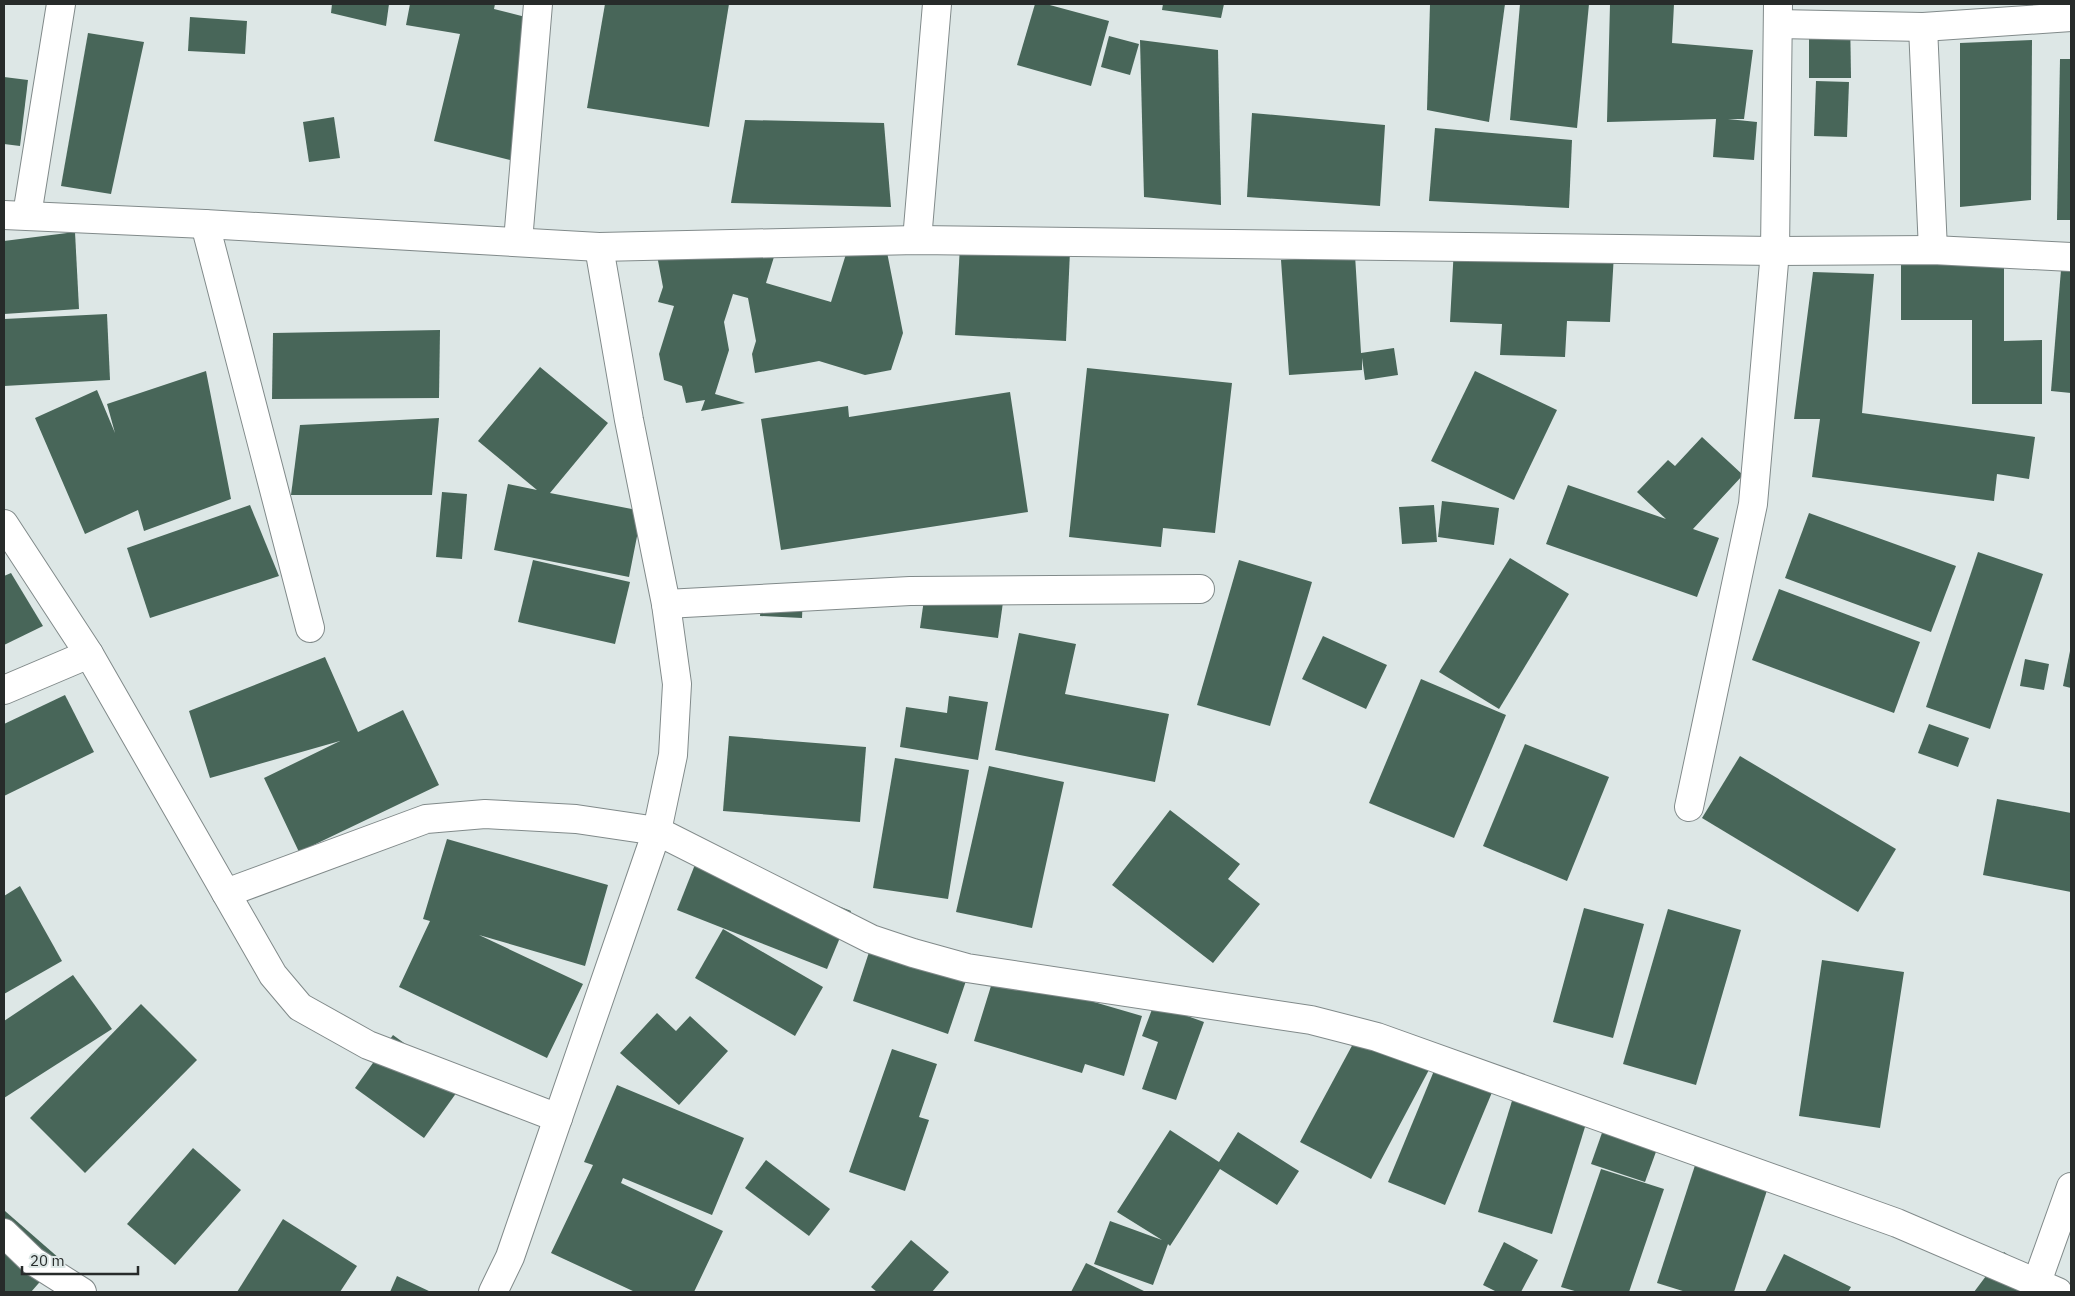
<svg xmlns="http://www.w3.org/2000/svg" width="2075" height="1296" font-family="'IBM Plex Sans',sans-serif">
<rect width="100%" height="100%" fill="#dde7e6"/>
<!-- building -->
<g fill="#486659">
<path d="M332 4H389L386 26 331 13Z"/>
<path d="M410 4H495L494 9 545 22 510 160 434 141 460 34 406 25Z"/>
<path d="M605 4H729L709 127 587 108Z"/>
<path d="M1035 4H1046L1109 21 1091 86 1017 65Z"/>
<path d="M1163 4H1224L1221 18 1162 10Z"/>
<path d="M1430 4H1505L1489 122 1427 110Z"/>
<path d="M1520 4H1589L1577 128 1510 120Z"/>
<path d="M1610 4H1674L1672 43 1753 50 1744 119H1728L1757 122 1754 160 1713 157 1716 119 1607 122Z"/>
<path d="M1850 14 1851 78H1809V15Z"/>
<path d="M190 17 247 21 245 54 188 51Z"/>
<path d="M88 33 144 42 111 194 61 186Z"/>
<path d="M1109 36 1139 44 1130 75 1101 67Z"/>
<path d="M1140 40 1218 50 1221 205 1144 197Z"/>
<path d="M2032 40 2031 200 1960 207V43Z"/>
<path d="M2060 59H2071V220H2057Z"/>
<path d="M4 77 28 80 20 146 4 144Z"/>
<path d="M1816 81 1849 82 1847 137 1814 136Z"/>
<path d="M1252 113 1385 125 1380 206 1247 197Z"/>
<path d="M334 117 340 158 309 162 303 122Z"/>
<path d="M745 120 884 123 891 207 731 203Z"/>
<path d="M1435 128 1572 140 1569 208 1429 201Z"/>
<path d="M75 232 79 309 4 314V241Z"/>
<path d="M883 232 903 333 891 370 865 375 819 361 755 373 752 354 756 341 748 298 733 294 724 322 729 350 715 394 745 403 701 411 705 400 686 403 682 386 664 380 659 354 674 306 658 302 663 287 656 250 777 247 766 283 831 302 851 238Z"/>
<path d="M960 246 1070 251 1066 341 955 335Z"/>
<path d="M1454 247 1614 254 1610 322 1567 321 1565 357 1500 355 1502 324 1450 322Z"/>
<path d="M1355 255 1361 353 1394 348 1398 375 1365 380 1362 358V370L1289 375 1281 260Z"/>
<path d="M1901 256H2004V341L2042 340V404H1972V320H1901Z"/>
<path d="M2061 270 2071 271V393L2051 391Z"/>
<path d="M1813 272 1874 274 1862 413 2035 437 2029 479 1997 474 1994 501 1812 477 1820 419H1794Z"/>
<path d="M107 314 110 380 4 386V319Z"/>
<path d="M440 330 439 398 272 399 273 333Z"/>
<path d="M540 367 608 423 550 493 642 511 629 577 494 550 508 484 537 490 478 441Z"/>
<path d="M1087 368 1232 383 1215 533 1163 528 1161 547 1069 537Z"/>
<path d="M206 371 231 499 144 531 138 510 85 534 35 418 97 390 115 433 107 404Z"/>
<path d="M1475 371 1557 410 1514 500 1431 461Z"/>
<path d="M1010 392 1028 512 781 550 761 419 848 406 849 417Z"/>
<path d="M439 418 432 495H291L300 425Z"/>
<path d="M1702 437 1743 475 1693 529 1719 538 1697 597 1546 544 1568 485 1666 519 1637 492 1668 460 1675 466Z"/>
<path d="M442 492 467 494 462 559 436 557Z"/>
<path d="M1442 501 1499 508 1494 545 1438 537Z"/>
<path d="M250 505 279 576 150 618 127 548Z"/>
<path d="M1434 505 1437 542 1402 544 1399 507Z"/>
<path d="M1809 513 1956 566 1931 632 1785 578Z"/>
<path d="M1978 552 2043 574 1990 729 1926 707Z"/>
<path d="M1510 558 1569 594 1499 709 1439 672Z"/>
<path d="M533 560 630 582 615 644 518 622Z"/>
<path d="M1239 560 1312 582 1270 726 1197 705Z"/>
<path d="M11 573 43 626 4 645V576Z"/>
<path d="M926 585 1004 595 998 638 920 628Z"/>
<path d="M1779 589 1920 642 1894 713 1752 660Z"/>
<path d="M762 591 803 593 802 618 760 616Z"/>
<path d="M1019 633 1076 644 1065 694 1169 714 1155 782 995 750Z"/>
<path d="M1323 636 1387 665 1366 709 1302 679Z"/>
<path d="M2070 651H2071V688L2063 686Z"/>
<path d="M325 657 358 732 403 710 439 785 299 852 264 778 340 741 210 778 189 711Z"/>
<path d="M2025 659 2049 664 2044 690 2020 686Z"/>
<path d="M1421 679 1506 715 1454 838 1369 803Z"/>
<path d="M65 695 94 752 4 796V724Z"/>
<path d="M949 696 988 702 978 760 900 747 906 707 947 713Z"/>
<path d="M1929 724 1969 738 1958 767 1918 753Z"/>
<path d="M729 736 866 747 860 822 723 811Z"/>
<path d="M1525 744 1609 777 1567 881 1483 846Z"/>
<path d="M1740 756 1896 849 1858 912 1702 818Z"/>
<path d="M895 758 969 770 948 899 873 888Z"/>
<path d="M989 766 1064 782 1032 928 956 912Z"/>
<path d="M1997 799 2071 813V892L1983 875Z"/>
<path d="M1170 810 1240 864 1228 879 1260 904 1213 963 1112 885Z"/>
<path d="M447 839 608 885 585 966 479 935 583 984 547 1058 399 987 430 921 423 919Z"/>
<path d="M700 852 851 911 827 969 677 910Z"/>
<path d="M20 886 62 961 4 994V896Z"/>
<path d="M1584 908 1644 924 1613 1038 1553 1022Z"/>
<path d="M1668 909 1741 930 1696 1085 1623 1064Z"/>
<path d="M723 929 823 987 795 1036 695 978Z"/>
<path d="M874 937 970 969 948 1034 853 1001Z"/>
<path d="M1822 960 1904 972 1880 1128 1799 1116Z"/>
<path d="M995 973 1142 1016 1124 1076 1085 1064 1082 1073 974 1041Z"/>
<path d="M73 975 112 1029 4 1098V1021Z"/>
<path d="M141 1004 197 1060 85 1173 30 1118Z"/>
<path d="M1154 1004 1204 1022 1176 1100 1142 1089 1158 1042 1142 1036Z"/>
<path d="M657 1013 676 1031 690 1016 728 1051 679 1105 620 1053Z"/>
<path d="M1361 1029 1431 1066 1371 1179 1300 1142Z"/>
<path d="M393 1035 462 1085 424 1138 355 1088Z"/>
<path d="M892 1049 937 1064 919 1117 929 1120 905 1191 849 1172Z"/>
<path d="M1436 1066 1493 1090 1445 1205 1388 1182Z"/>
<path d="M617 1085 744 1138 712 1215 623 1178 621 1183 723 1231 694 1292H635L551 1253 593 1165 584 1162Z"/>
<path d="M1515 1091 1589 1114 1552 1234 1478 1212Z"/>
<path d="M1170 1130 1219 1162 1238 1132 1299 1171 1277 1205 1220 1169 1170 1246 1168 1244 1153 1285 1094 1264 1110 1221 1162 1240 1117 1212Z"/>
<path d="M1603 1130 1657 1149 1645 1182 1591 1164Z"/>
<path d="M193 1148 241 1190 175 1265 127 1224Z"/>
<path d="M1698 1156 1771 1178 1734 1292H1686L1657 1283Z"/>
<path d="M766 1160 830 1209 809 1236 745 1188Z"/>
<path d="M1601 1169 1664 1189 1629 1292H1578L1561 1287Z"/>
<path d="M5 1211 60 1259 31 1292H4V1213Z"/>
<path d="M283 1219 357 1266 340 1292H237Z"/>
<path d="M911 1240 949 1272 932 1292H877L871 1287Z"/>
<path d="M1504 1242 1538 1260 1521 1292H1497L1483 1285Z"/>
<path d="M2004 1252 2059 1292H1974Z"/>
<path d="M1784 1254 1851 1287 1848 1292H1765Z"/>
<path d="M1086 1263 1146 1292H1071Z"/>
<path d="M397 1276 431 1292H390Z"/>
</g>
<g fill="none" stroke-linecap="round" stroke-linejoin="round">
<!-- minor casing -->
<g stroke="#818a8a" stroke-width="30">
<g id="minor">
<path d="M1778 24 1923 27 2071 17"/>
<path d="M1923 27 1933 250"/>
<path d="M4 215 205 224 599 247 917 240 1775 251 1933 250 2071 257"/>
<path d="M27 215 61 4"/>
<path d="M205 224 310 628"/>
<path d="M917 240 937 4"/>
<path d="M518 241 538 4"/>
<path d="M4 524 89 654 273 975 300 1007 368 1045 558 1118"/>
<path d="M666 604 910 591 1200 589"/>
<path d="M4 690 89 654"/>
<path d="M1689 807 1753 504 1775 251 1778 4"/>
<path d="M226 893 426 819 485 814 576 819 657 831 871 939 913 953 967 968 1311 1020 1377 1037 1897 1223 2058 1292"/>
<path d="M4 1233 33 1261 82 1292"/>
<path d="M2037 1282 2071 1187"/>
<path d="M493 1292 510 1257 657 831 673 755 677 684 666 604 629 420 599 247"/>
</g>
</g>
<!-- minor -->
<use href="#minor" stroke="#fff" stroke-width="28"/>
</g>
<!-- border -->
<rect width="2075" height="1296" fill="none" stroke="#272b2a" stroke-width="10"/>
<!-- scale -->
<path d="M22 1266v8h116v-8" fill="none" stroke="#272b2a" stroke-width="2.5"/>
<text x="30" y="1266" font-size="15" fill="#272b2a" stroke="#dde7e6" stroke-width="4" paint-order="stroke">20 m</text>
</svg>
